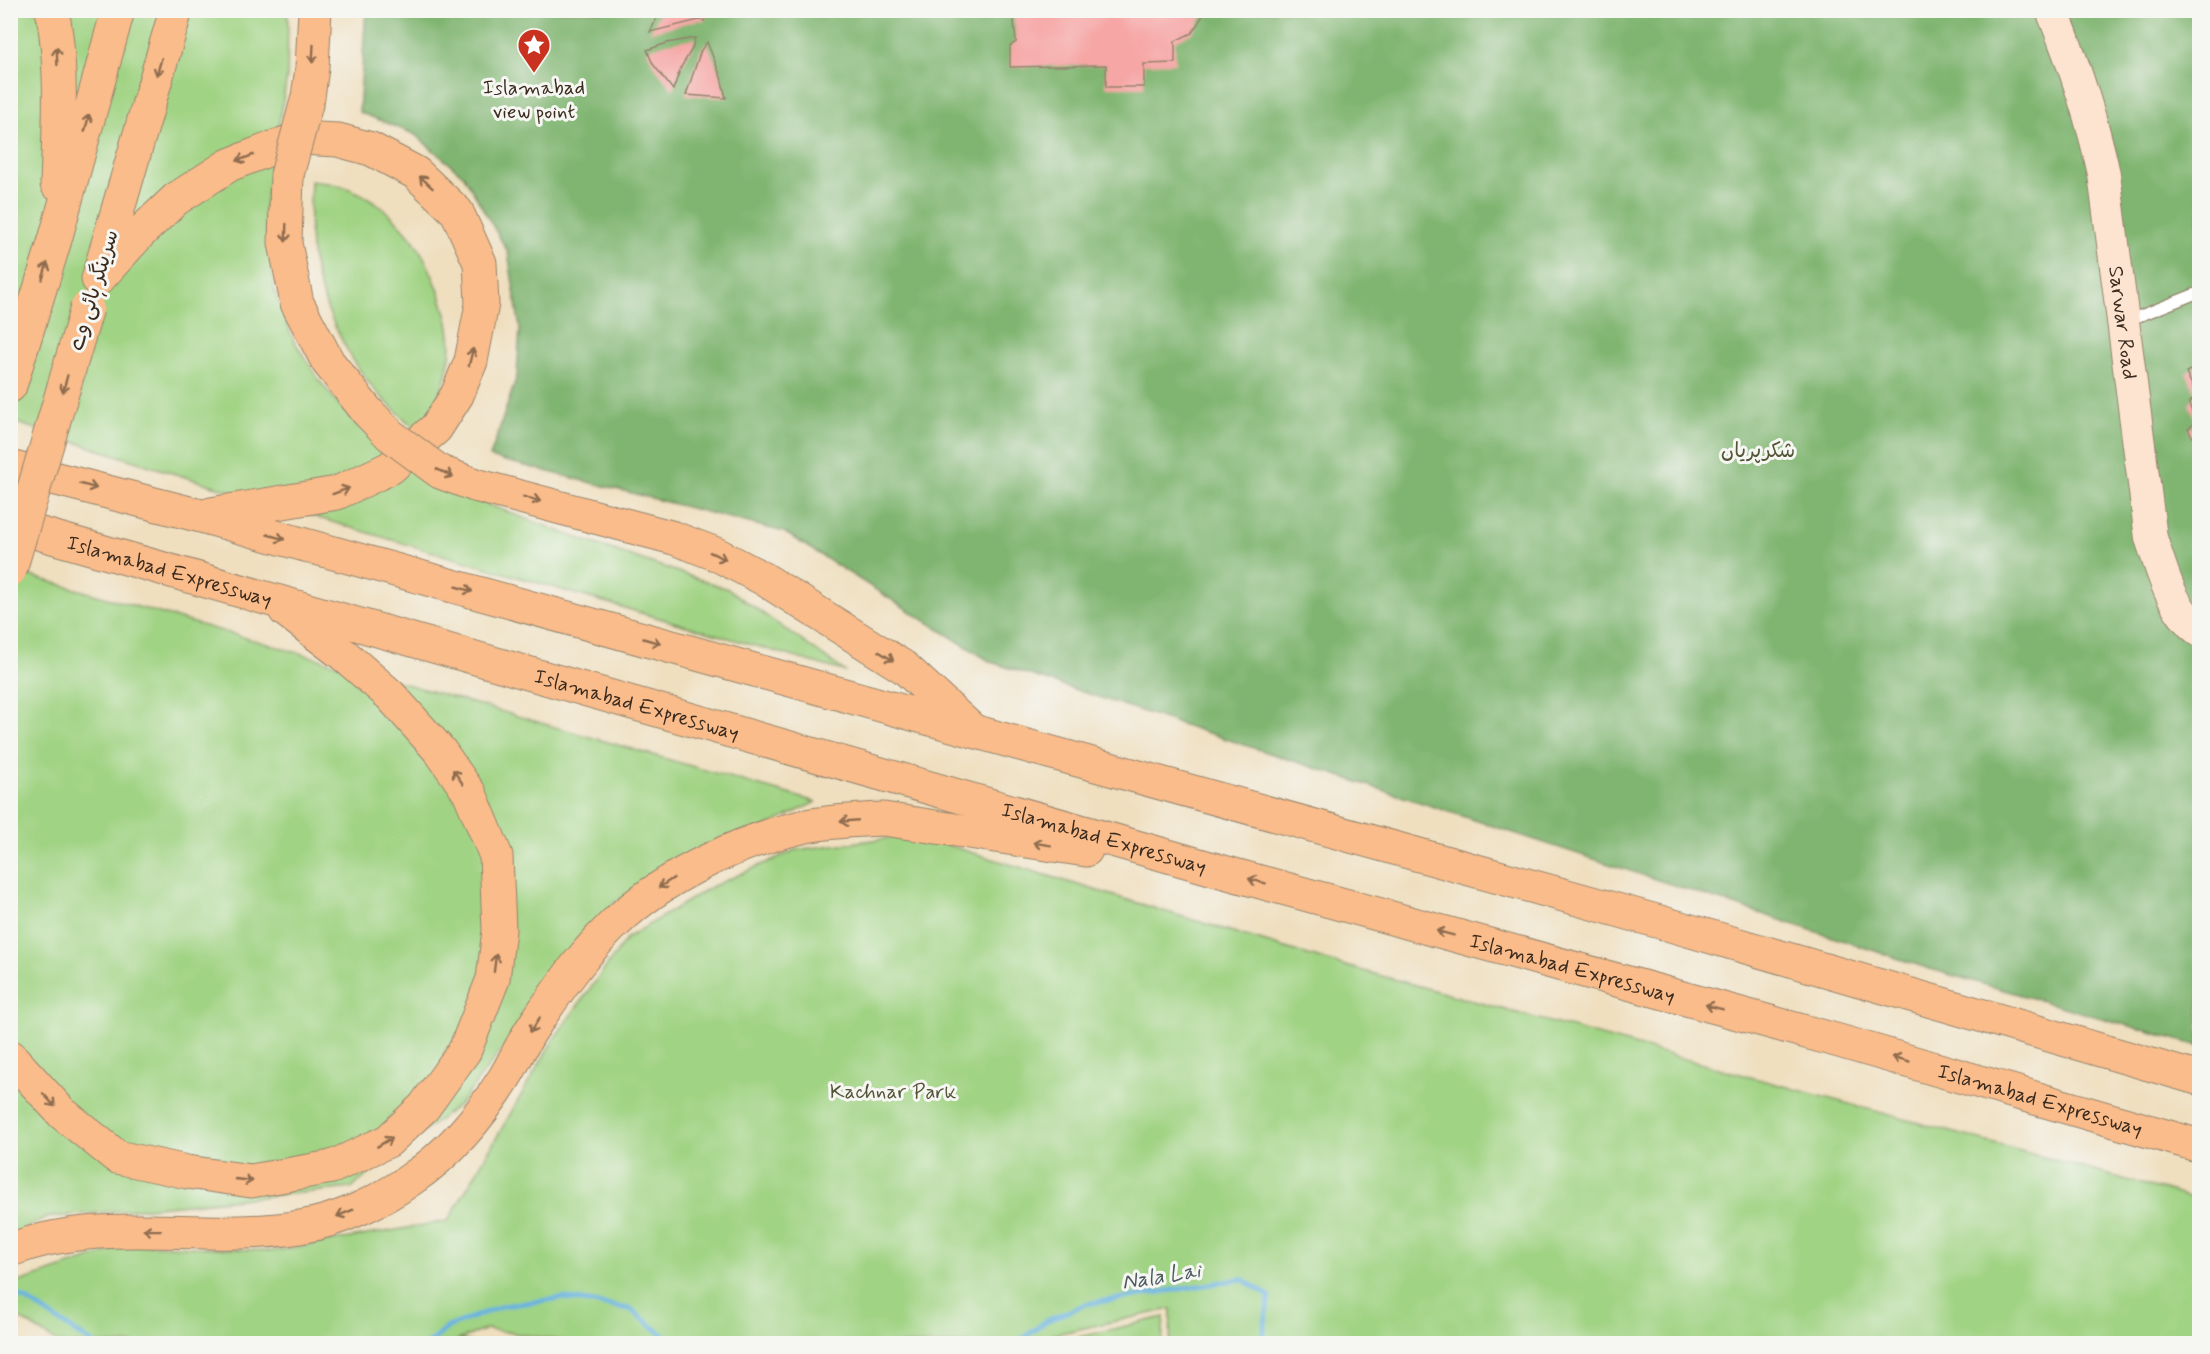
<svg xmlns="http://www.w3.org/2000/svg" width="2210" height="1354" font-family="Mynerve,'Playpen Sans Arabic',sans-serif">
<rect width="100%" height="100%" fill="#f6f6f2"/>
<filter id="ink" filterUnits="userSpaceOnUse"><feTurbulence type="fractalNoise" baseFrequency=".0167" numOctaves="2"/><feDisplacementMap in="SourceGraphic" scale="12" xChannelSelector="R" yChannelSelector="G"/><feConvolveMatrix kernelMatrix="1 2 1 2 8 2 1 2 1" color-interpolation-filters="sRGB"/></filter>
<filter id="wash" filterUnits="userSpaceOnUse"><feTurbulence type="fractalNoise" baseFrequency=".008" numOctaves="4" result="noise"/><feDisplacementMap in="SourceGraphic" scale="24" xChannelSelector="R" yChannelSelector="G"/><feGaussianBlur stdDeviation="1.35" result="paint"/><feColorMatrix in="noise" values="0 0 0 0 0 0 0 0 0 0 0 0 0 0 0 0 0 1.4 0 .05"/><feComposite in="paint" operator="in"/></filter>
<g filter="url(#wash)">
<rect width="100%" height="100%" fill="#efdfbf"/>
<!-- green -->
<g fill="#a0d383" stroke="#6e7e50" stroke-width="1.5">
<path d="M11 11H288L287 77 264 211 275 292 293 339 318 379 357 426 423 480 572 536 728 589 846 672C566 591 286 512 11 421Z"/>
<path d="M311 181C329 183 343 185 359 193 376 201 393 216 405 230 429 256 455 322 450 357 447 370 444 388 437 400 431 411 423 421 416 430 402 416 386 403 373 388 345 353 321 304 313 259 308 233 310 207 311 181Z"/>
<path d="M10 570 816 802 613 903 461 1103 351 1188 44 1218 11 1237Z"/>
<path d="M914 835 1338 964 2200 1200 2199 1344H1170L1171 1309 1052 1335 1040 1344H583L487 1329 460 1339 477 1344 458 1343 459 1340 450 1344H60L11 1313 10 1285 133 1244 274 1251 448 1221 555 1037 627 938 709 888 795 850Z"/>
<path d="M1164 1317 1162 1343H1054Z"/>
</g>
<!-- forest -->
<path fill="#80b571" stroke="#5e7048" stroke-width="1.5" d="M366 11H2199V1046L1927 968 991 662 784 532 490 457 517 376 520 329 508 252 464 176 414 134 359 112Z"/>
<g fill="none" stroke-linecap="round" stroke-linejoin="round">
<!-- stream -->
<g stroke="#69b3e1" stroke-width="5">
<path d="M10 1292 27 1300 94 1344"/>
<path d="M428 1344 448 1327 502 1306 563 1298 630 1309 675 1344"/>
<path d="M1016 1344 1046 1321 1086 1304 1242 1279 1269 1296 1262 1344"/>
</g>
</g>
<g id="blocks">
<!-- building -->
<g fill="#f6a6a5">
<path d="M661 10H710L704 21 699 20 650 32Z"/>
<path d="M1013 10H1205V12L1192 33 1175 41V63L1144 64V87H1106V65L1010 67V46L1016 42Z"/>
<path d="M695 38 692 49 681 67 673 90 653 64 647 50 667 43Z"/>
<path d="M707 42 721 77 726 98 686 95 701 50Z"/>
<path d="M2200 365V450L2188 429 2196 422 2189 404 2196 394 2186 372Z"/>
</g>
</g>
</g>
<g filter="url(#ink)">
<use href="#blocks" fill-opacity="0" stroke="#95846e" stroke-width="1.5"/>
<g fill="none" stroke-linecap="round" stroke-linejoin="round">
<!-- service casing -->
<g stroke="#95846e" stroke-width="13">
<path id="service" d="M2127 321 2200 292"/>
</g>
<!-- secondary casing -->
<g stroke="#95846e" stroke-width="34">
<g id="secondary">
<path id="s1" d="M2052 10C2074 64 2092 118 2104 174L2151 538C2162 570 2171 610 2200 631"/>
</g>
</g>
<!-- trunk casing -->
<g stroke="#95846e" stroke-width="35">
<g id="trunk">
<path d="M52 10C63 63 59 130 57 184"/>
<path d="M308 97 312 68 315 10"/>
<path d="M287 175 285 243 297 303 328 362 367 411"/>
<path d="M100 271 176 10"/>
<path d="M98 279 141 232 176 199 229 165 298 138 338 140 371 149 416 173 457 212 480 263 482 304 471 361 457 395 436 428 390 468 337 493 211 514"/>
<path d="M10 386 55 240 118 10"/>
<path d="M10 467 201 516 1660 922 2200 1079"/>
<path d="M475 485 674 538 716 554 764 579 905 668 970 728"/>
<path id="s2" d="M10 525 1224 872 1839 1041 2200 1146"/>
<path d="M10 1056 62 1113 117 1157 187 1172 251 1181 332 1167 388 1141 424 1107 465 1050 493 979 499 930 496 856 470 794 440 751 390 695 344 655 285 610"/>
<path d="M10 1250C104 1214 204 1243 300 1227 338 1221 379 1202 410 1180 450 1153 479 1118 505 1077 515 1061 522 1043 533 1027 559 988 589 945 625 914 672 873 744 839 806 826 832 821 858 820 884 819L1086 850"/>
</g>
</g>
<!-- service -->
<use href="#service" stroke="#fff" stroke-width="10"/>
<!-- secondary -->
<use href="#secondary" stroke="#fde4d0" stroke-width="32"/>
<!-- trunk -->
<use href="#trunk" stroke="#f9bc8a" stroke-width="33"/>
<!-- trunk-bridge casing -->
<g stroke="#95846e" stroke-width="35" stroke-linecap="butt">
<g id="trunk-bridge">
<path d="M287 175 308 97"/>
<path d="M367 411 390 435 440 472 475 485"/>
<path d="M10 570 87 308"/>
</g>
</g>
<!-- trunk-bridge -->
<use href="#trunk-bridge" stroke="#f9bc8a" stroke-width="33"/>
</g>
<!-- one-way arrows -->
<defs><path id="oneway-shaft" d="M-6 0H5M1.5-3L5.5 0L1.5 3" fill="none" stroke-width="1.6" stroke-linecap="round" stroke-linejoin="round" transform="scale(1.5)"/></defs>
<g stroke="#906c4f">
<use href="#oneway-shaft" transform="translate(313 54) rotate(93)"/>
<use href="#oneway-shaft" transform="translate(57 56) rotate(-92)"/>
<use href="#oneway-shaft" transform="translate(159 67) rotate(106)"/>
<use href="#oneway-shaft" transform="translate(87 123) rotate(-75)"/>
<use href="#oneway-shaft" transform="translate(245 158) rotate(159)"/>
<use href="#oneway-shaft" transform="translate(426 182) rotate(-137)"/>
<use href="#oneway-shaft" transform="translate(286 233) rotate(92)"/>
<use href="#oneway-shaft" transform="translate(45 271) rotate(-73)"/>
<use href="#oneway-shaft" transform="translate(471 357) rotate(-76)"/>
<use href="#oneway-shaft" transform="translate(65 384) rotate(106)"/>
<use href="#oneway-shaft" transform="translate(445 473) rotate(25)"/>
<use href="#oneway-shaft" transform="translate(88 486) rotate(15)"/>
<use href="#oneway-shaft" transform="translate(341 491) rotate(-20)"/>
<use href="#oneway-shaft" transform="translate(532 499) rotate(15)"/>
<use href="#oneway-shaft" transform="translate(276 537) rotate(16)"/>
<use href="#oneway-shaft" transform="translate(718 556) rotate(25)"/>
<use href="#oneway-shaft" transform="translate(464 589) rotate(16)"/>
<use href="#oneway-shaft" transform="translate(652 641) rotate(16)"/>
<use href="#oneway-shaft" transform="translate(886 656) rotate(32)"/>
<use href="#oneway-shaft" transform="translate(458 777) rotate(-125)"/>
<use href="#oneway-shaft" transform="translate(849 821) rotate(175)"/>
<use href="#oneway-shaft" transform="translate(1042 844) rotate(-171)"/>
<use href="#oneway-shaft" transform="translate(1257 881) rotate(-165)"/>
<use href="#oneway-shaft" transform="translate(666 883) rotate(147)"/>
<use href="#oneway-shaft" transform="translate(1445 933) rotate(-165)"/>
<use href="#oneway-shaft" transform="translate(495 963) rotate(-83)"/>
<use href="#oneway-shaft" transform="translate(1714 1007) rotate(-165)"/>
<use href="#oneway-shaft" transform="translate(535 1025) rotate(123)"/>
<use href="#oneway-shaft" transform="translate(1901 1059) rotate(-164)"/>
<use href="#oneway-shaft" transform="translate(49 1100) rotate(48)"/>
<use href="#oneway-shaft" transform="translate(385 1142) rotate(-31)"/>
<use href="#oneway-shaft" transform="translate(244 1180) rotate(6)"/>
<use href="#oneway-shaft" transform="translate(345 1213) rotate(158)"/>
<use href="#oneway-shaft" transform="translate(152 1230) rotate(-179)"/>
</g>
</g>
<!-- icons -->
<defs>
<g id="sight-pin" transform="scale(1.725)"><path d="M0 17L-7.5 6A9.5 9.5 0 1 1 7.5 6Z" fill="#c8321e" stroke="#f6f6f2"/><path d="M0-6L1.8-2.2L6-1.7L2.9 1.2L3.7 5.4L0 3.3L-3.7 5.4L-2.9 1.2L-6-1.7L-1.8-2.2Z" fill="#fff"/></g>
</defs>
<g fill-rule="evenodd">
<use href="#sight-pin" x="534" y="45"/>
</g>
<g text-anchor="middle" stroke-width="6" stroke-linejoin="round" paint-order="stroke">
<!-- poi labels -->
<g font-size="21" fill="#3b2a1e" stroke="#f6f6f2">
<text x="534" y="94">Islamabad<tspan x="534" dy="24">view point</tspan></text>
</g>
<!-- street labels -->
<g font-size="21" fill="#3b2a1e" stroke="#f6f6f2">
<text transform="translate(93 290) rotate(-73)" y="7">سرینگر ہائی وے</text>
<text dy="7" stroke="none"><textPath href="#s1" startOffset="322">Sarwar Road</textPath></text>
<text dy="7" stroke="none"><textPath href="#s2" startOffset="166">Islamabad Expressway</textPath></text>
<text dy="7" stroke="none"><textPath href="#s2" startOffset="652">Islamabad Expressway</textPath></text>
<text dy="7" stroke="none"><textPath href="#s2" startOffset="1138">Islamabad Expressway</textPath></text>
<text dy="7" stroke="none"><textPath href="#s2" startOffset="1624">Islamabad Expressway</textPath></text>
<text dy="7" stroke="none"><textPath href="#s2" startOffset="2110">Islamabad Expressway</textPath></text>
</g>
<!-- park labels -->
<g font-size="21" fill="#545437" stroke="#f6f6f2">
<text x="1758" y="457">شکرپریاں</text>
<text x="893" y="1098">Kachnar Park</text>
</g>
<!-- water labels -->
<g font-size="22" font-style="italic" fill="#4b5a62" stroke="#f6f6f2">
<text transform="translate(1161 1275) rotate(-9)" y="8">Nala Lai</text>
</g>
</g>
<!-- margin -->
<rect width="2210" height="1354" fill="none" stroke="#f6f6f2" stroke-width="36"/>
</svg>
